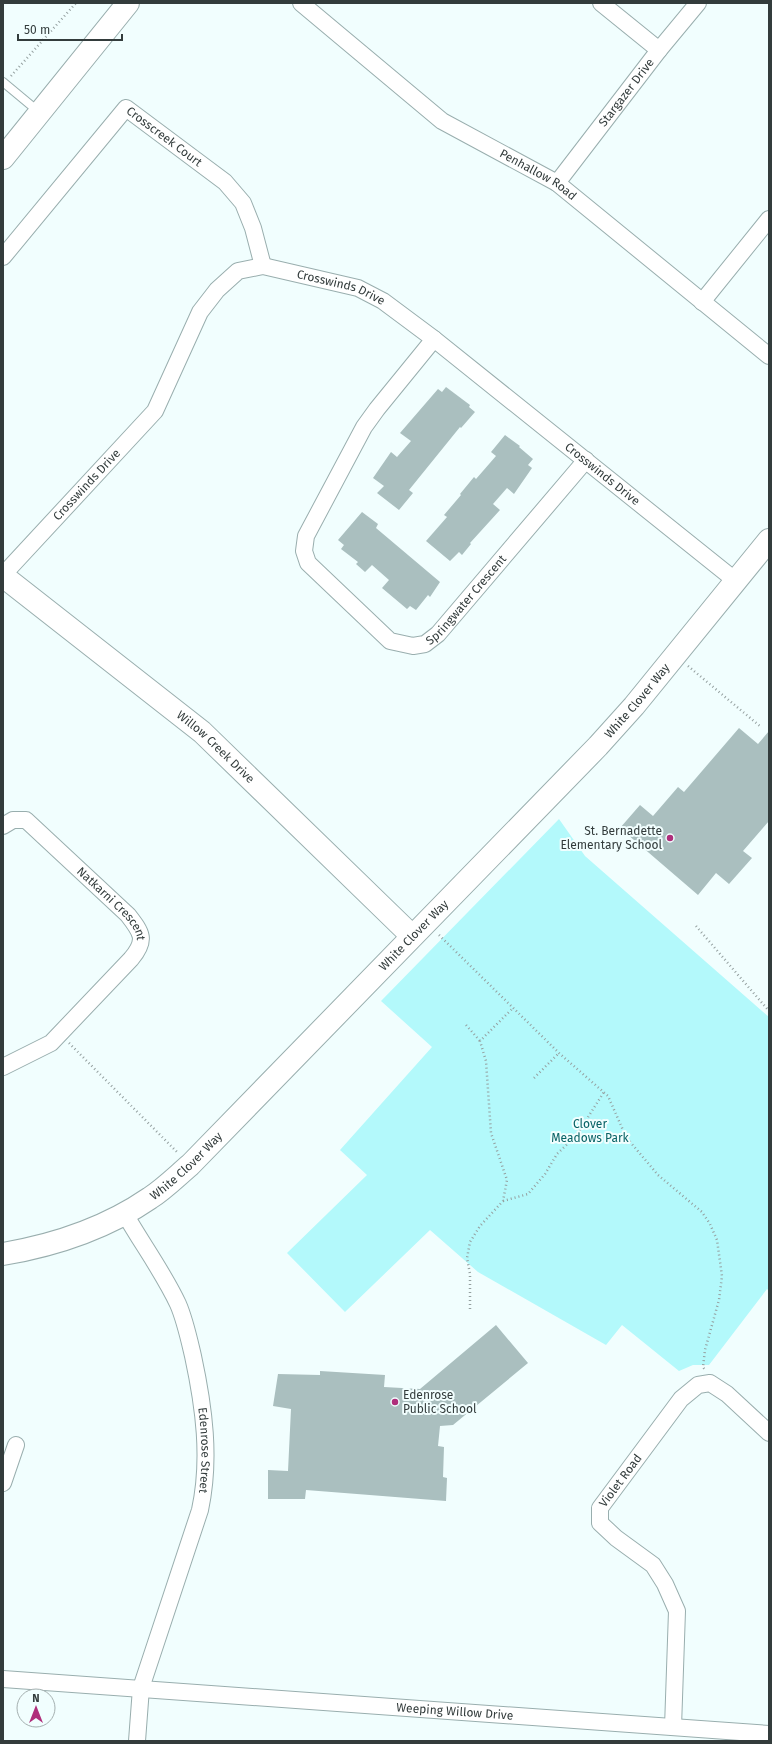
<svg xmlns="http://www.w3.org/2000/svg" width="772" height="1744" font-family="'Fira Sans',sans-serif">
<rect width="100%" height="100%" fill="#f1fefe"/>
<!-- green -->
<path fill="#b3f9fb" d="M559 819 585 856 769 1017V1291L767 1289 709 1365H693L679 1371 622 1325 606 1345 478 1272 430 1230 345 1312 287 1253 367 1175 340 1150 432 1047 381 1001Z"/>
<!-- building -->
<g fill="#aabfbf">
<path d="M446 387 470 405 469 407 475 412 461 428 460 427 409 490 413 493 399 510 377 493 384 486 373 478 391 452 397 457 411 441 400 433 438 389 442 392Z"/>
<path d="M505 435 520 446 519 447 533 459 528 465 532 468 514 494 507 488 493 504 500 510 470 543 471 544 462 555 459 552 450 561 426 541 447 517 444 515 461 495 460 494 474 477 476 479 496 456 491 452Z"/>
<path d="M362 512 378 524 376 528 440 582 430 597 428 595 416 610 410 606 407 609 382 588 389 580 372 565 365 572 356 564 358 562 341 549 344 545 338 540Z"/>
<path d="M739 728 758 744 769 731V821L743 851 752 858 729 884 716 873 698 895 620 828 640 805 653 816 678 787 684 792Z"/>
<path d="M496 1325 528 1363 453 1425 440 1426 438 1446 444 1447 443 1477 447 1478 446 1501 306 1490 305 1499H268V1470L288 1471 291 1409 273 1406 278 1374 320 1375V1371L385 1375 384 1387 420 1389Z"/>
</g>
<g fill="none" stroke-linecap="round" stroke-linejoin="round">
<!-- lane casing -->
<g stroke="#99aeae" stroke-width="10">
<path id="lane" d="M3 82 39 112"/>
</g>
<!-- street casing -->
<g stroke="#99aeae" stroke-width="18">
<g id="street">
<path id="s1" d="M301 3 442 121 557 183 769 356"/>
<path d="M601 3 659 50"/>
<path id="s2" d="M557 183 659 50 698 3"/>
<path id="s3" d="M3 257 126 108 225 182 243 203 253 228 263 266"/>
<path d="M702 302 769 219"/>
<path id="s4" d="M434 339 377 409 364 427 306 536 304 551 308 563 390 641 413 646 425 644 438 634 586 460"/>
<path id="s5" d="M3 575 155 411 200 312 217 290 238 271 263 266 358 288 383 301 434 339 736 581"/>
<path id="s6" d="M3 826 13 820H26L128 915C142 933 147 940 131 959L51 1043 3 1067"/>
<path id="s7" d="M125 1214C142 1244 163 1272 178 1304 185 1320 189 1339 193 1356 204 1407 211 1459 200 1510L141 1688 137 1741"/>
<path d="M3 1483 16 1445"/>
<path id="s8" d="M3 1679 769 1734"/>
<path id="s9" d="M673 1727 677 1611 665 1584 653 1565 616 1538 600 1523V1508L681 1399 698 1385 710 1383 727 1394 769 1433"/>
</g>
</g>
<!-- secondary casing -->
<g stroke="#99aeae" stroke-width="24">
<g id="secondary">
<path id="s10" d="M3 576 202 732 412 936"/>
<path id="s11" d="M3 1254C56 1245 105 1229 150 1198 164 1189 177 1176 190 1165L598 746 634 706 769 540"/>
</g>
</g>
<!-- primary casing -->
<g stroke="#99aeae" stroke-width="24">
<path id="primary" d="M3 158 128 3"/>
</g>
<!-- path -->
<g stroke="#95a0a0" stroke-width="2.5" stroke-dasharray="1 3" stroke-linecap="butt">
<path d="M11 76 76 3"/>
<path d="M688 666 761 727"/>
<path d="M696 926 769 1011"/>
<path d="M439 935 559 1053 608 1096 626 1137 658 1175 702 1212 710 1224 717 1240 722 1276 719 1300 705 1350 703 1367 705 1370"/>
<path d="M466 1025 480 1041"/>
<path d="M69 1043 178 1153"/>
<path d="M534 1078 559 1053"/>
<path d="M503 1201 528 1194 545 1174 557 1154 576 1136 604 1092"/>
<path d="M470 1309V1274L467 1258 470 1242 480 1226 503 1201 507 1180 491 1133 486 1061 480 1041 513 1008"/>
</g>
<!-- lane -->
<use href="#lane" stroke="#fff" stroke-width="8"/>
<!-- street -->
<use href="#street" stroke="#fff" stroke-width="16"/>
<!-- secondary -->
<use href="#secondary" stroke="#fff" stroke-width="22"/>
<!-- primary -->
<use href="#primary" stroke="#fff" stroke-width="22"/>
</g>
<!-- markers -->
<g fill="#af2e7b" stroke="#f1fefe" stroke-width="1.5">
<circle cx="670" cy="838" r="4"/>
<circle cx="395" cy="1402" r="4"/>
</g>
<g text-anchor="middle" stroke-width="4" stroke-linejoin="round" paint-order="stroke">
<!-- street labels -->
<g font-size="12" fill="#333c3c" stroke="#f1fefe">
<text dy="4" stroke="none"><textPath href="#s2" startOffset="114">Stargazer Drive</textPath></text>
<text dy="4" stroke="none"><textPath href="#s3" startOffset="241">Crosscreek Court</textPath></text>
<text dy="4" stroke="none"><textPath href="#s1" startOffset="294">Penhallow Road</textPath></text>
<text dy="4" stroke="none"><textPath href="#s5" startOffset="495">Crosswinds Drive</textPath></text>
<text dy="4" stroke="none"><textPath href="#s5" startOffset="819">Crosswinds Drive</textPath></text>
<text dy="4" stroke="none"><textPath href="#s5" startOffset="123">Crosswinds Drive</textPath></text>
<text dy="4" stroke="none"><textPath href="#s4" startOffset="473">Springwater Crescent</textPath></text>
<text dy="4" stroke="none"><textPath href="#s11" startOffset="855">White Clover Way</textPath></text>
<text dy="4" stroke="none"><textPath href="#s10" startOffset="273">Willow Creek Drive</textPath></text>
<text dy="4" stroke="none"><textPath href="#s6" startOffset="145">Natkarni Crescent</textPath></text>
<text dy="4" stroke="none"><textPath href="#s11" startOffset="531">White Clover Way</textPath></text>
<text dy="4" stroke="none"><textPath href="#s11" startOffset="207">White Clover Way</textPath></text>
<text dy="4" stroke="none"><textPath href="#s7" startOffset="254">Edenrose Street</textPath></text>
<text dy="4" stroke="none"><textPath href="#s9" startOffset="285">Violet Road</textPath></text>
<text dy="4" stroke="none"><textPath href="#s8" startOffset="453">Weeping Willow Drive</textPath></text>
</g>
<!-- poi labels -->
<g font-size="12" fill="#333c3c" stroke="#f1fefe" text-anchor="end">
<text x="662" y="835">St. Bernadette<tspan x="662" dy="14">Elementary School</tspan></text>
<text x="403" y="1399" text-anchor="start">Edenrose<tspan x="403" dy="14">Public School</tspan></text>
</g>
<!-- park labels -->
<g font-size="12" fill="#086366" stroke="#f1fefe">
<text x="590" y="1128">Clover<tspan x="590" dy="14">Meadows Park</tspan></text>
</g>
</g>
<!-- border -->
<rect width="772" height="1744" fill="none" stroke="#333c3c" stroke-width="8"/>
<!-- north arrow -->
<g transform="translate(36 1708)"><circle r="19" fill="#f1fefe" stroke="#a5b0b0"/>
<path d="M0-3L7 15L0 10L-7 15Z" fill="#af2e7b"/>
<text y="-6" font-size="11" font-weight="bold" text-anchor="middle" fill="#333c3c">N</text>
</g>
<!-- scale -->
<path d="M18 34v6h104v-6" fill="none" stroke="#333c3c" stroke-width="2"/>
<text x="24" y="34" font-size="12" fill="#333c3c" stroke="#f1fefe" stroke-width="3" paint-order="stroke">50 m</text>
</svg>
